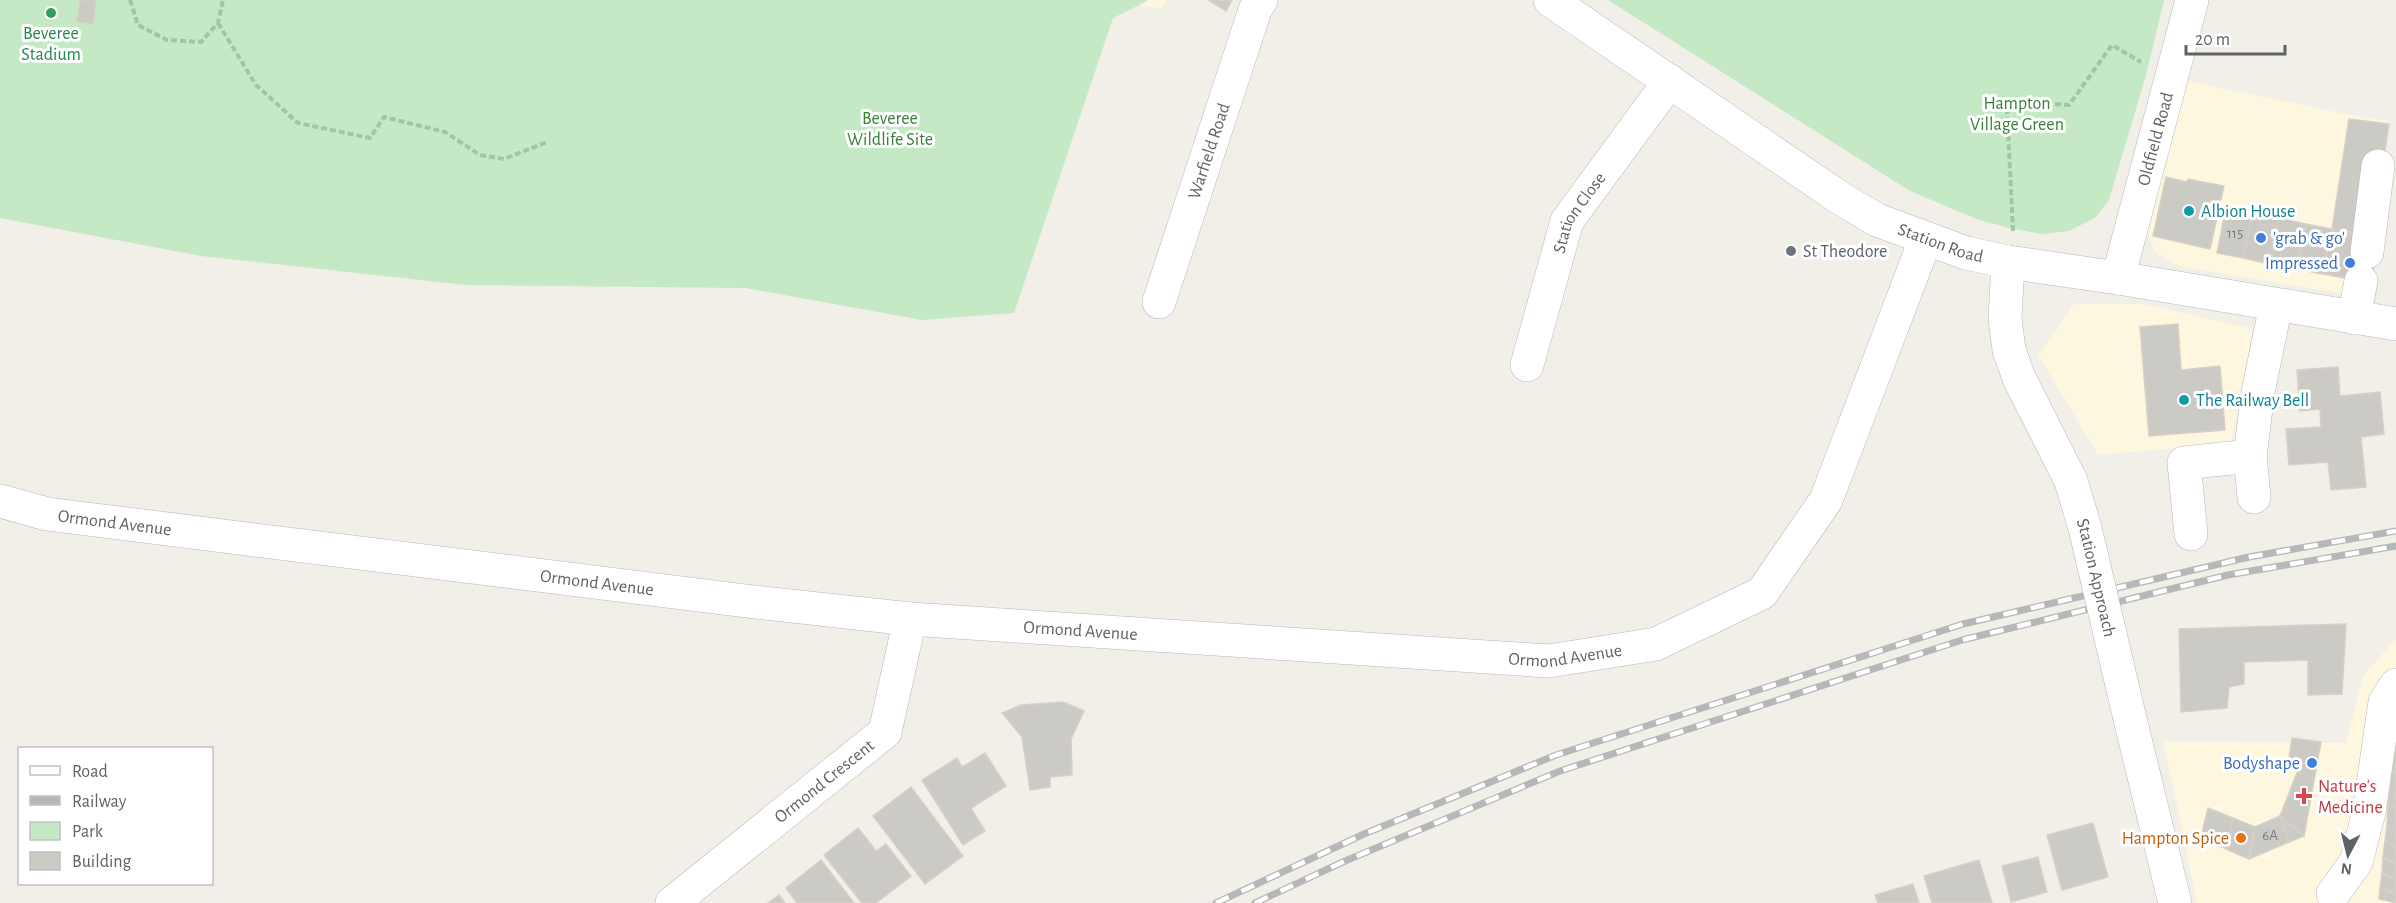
<svg xmlns="http://www.w3.org/2000/svg" width="2396" height="903" font-family="'Alegreya Sans',sans-serif">
<rect width="100%" height="100%" fill="#f1efe8"/>
<!-- commercial -->
<g fill="#fef7e0">
<path d="M1117 0H1167L1162 9Z"/>
<path d="M2187 81 2350 115 2389 121 2376 253 2368 298 2179 266 2155 252 2146 225Z"/>
<path d="M2074 304H2143L2253 329 2231 443 2098 455 2038 355Z"/>
<path d="M2396 639V903H2196L2187 851 2163 741 2346 743 2363 676Z"/>
</g>
<!-- green -->
<g fill="#c5e8c5">
<path d="M0 0H1149L1113 18 1014 313 922 320 745 288 466 285 201 256 0 218Z"/>
<path d="M1608 0H2164L2146 75 2109 200 2095 218 2069 231 2043 234 2013 229 1979 220 1910 191Z"/>
</g>
<!-- building -->
<g fill="#cccac5" stroke="#d6d1c6" stroke-width="1.5">
<path d="M80 0H96L93 24 77 22Z"/>
<path d="M1208 0H1232L1226 11Z"/>
<path d="M2349 119 2389 124 2385 151 2376 150 2369 204 2355 233 2332 229Z"/>
<path d="M2166 177 2187 182 2188 179 2224 186 2210 249 2153 236Z"/>
<path d="M2226 207 2253 213 2243 258 2217 253Z"/>
<path d="M2253 213 2279 218 2270 264 2243 258Z"/>
<path d="M2279 218 2306 224 2297 269 2270 264Z"/>
<path d="M2306 224 2332 229 2323 274 2297 269Z"/>
<path d="M2332 229 2362 234 2376 253 2371 283 2323 274Z"/>
<path d="M2178 324 2181 370 2220 366 2225 430 2149 436 2140 327Z"/>
<path d="M2338 367 2340 396 2380 392 2384 434 2361 437 2366 487 2331 490 2328 462 2289 465 2286 429 2321 427 2320 409 2300 411 2297 370Z"/>
<path d="M2346 624 2342 694 2308 695V660L2244 662V684L2229 687 2227 708 2181 712 2179 629Z"/>
<path d="M1063 702 1084 711 1071 739 1072 775 1050 777V787L1030 790 1022 737 1002 713 1021 705Z"/>
<path d="M2396 731V774L2392 770Z"/>
<path d="M2292 738 2321 742 2304 836 2280 816 2302 760 2289 758Z"/>
<path d="M985 753 1006 786 971 808 985 831 963 845 922 780 957 758 962 767Z"/>
<path d="M2392 770 2396 774V794L2390 789Z"/>
<path d="M911 787 963 856 925 884 873 816Z"/>
<path d="M2390 789 2396 794V807L2388 802Z"/>
<path d="M2388 802 2396 807V831L2387 825Z"/>
<path d="M2208 808 2233 818 2228 850 2201 837Z"/>
<path d="M2280 816 2304 836 2289 842Z"/>
<path d="M2280 816 2289 842 2249 859 2255 827Z"/>
<path d="M2233 818 2255 827 2249 859 2228 850Z"/>
<path d="M2093 823 2108 877 2062 890 2047 835Z"/>
<path d="M2387 825 2396 831V848L2385 841Z"/>
<path d="M858 828 876 851 886 844 911 876 876 903H862L824 855Z"/>
<path d="M2385 841 2396 848V864L2383 857Z"/>
<path d="M2038 857 2047 892 2011 902 2002 866Z"/>
<path d="M2383 857 2396 864V879L2382 873Z"/>
<path d="M821 860 854 903H797L786 888Z"/>
<path d="M1979 860 1992 903H1932L1924 876Z"/>
<path d="M2382 873 2396 879V894L2380 888Z"/>
<path d="M1913 884 1919 903H1878L1875 895Z"/>
<path d="M2380 888 2396 894V903L2379 899Z"/>
<path d="M779 895 785 903H768Z"/>
</g>
<g fill="none" stroke-linecap="round" stroke-linejoin="round">
<!-- minor casing -->
<g stroke="#b5b8bc" stroke-width="34">
<g id="minor">
<path id="s1" d="M1550 0 1840 198 1877 220 1966 253 2008 262 2118 278 2396 324"/>
<path d="M2367 252 2378 166"/>
<path d="M2008 262 2005 319 2009 350 2019 378 2071 481"/>
<path id="s2" d="M2118 278 2192 0"/>
<path id="s3" d="M1159 302 1255 10 1261 0"/>
<path d="M2354 318 2361 281"/>
<path id="s4" d="M1527 365 1567 221 1670 81"/>
<path d="M2254 497 2250 456 2258 392 2276 305"/>
<path id="s5" d="M0 501 47 514 746 601 910 619 1549 661 1656 644 1762 593 1826 500 1926 238"/>
<path d="M2191 534 2184 463 2250 456"/>
<path d="M2131 723 2175 903"/>
<path d="M2333 894 2356 862 2369 812 2385 702 2396 685"/>
<path id="s6" d="M672 903 885 732 910 619"/>
</g>
</g>
<!-- path -->
<g stroke="#9cc7a9" stroke-width="4" stroke-dasharray="6 3" stroke-linecap="butt">
<path d="M130 0 138 25 167 40 201 42 218 23 223 0"/>
<path d="M218 23 256 85 298 123 370 138 384 117 445 132 480 155 504 159 547 142"/>
<path d="M2013 231 2007 109 2033 103 2069 105 2112 45 2141 62"/>
</g>
<!-- minor -->
<use href="#minor" stroke="#fff" stroke-width="33"/>
<!-- rail casing -->
<g stroke="#b6b7b8" stroke-width="7">
<g id="rail">
<path d="M1216 903 1364 834 1556 755 1963 624 2249 557 2396 531"/>
<path d="M1255 903 1345 861 1560 771 1962 640 2228 575 2396 546"/>
</g>
</g>
<!-- rail -->
<use href="#rail" stroke="#fff" stroke-width="4.5" stroke-dasharray="14" stroke-linecap="butt"/>
<!-- minor-bridge casing -->
<g stroke="#b5b8bc" stroke-width="34" stroke-linecap="butt">
<g id="minor-bridge">
<path id="s7" d="M2071 481 2085 528 2131 723"/>
</g>
</g>
<!-- minor-bridge -->
<use href="#minor-bridge" stroke="#fff" stroke-width="33"/>
</g>
<!-- markers -->
<circle fill="#2e9e5b" stroke="#fff" stroke-width="2" cx="51" cy="13" r="6"/>
<g fill="#0f9aa8" stroke="#fff" stroke-width="2">
<circle cx="2189" cy="211" r="6"/>
<circle cx="2184" cy="400" r="6"/>
</g>
<g fill="#3f7fe0" stroke="#fff" stroke-width="2">
<circle cx="2261" cy="238" r="6"/>
<circle cx="2350" cy="263" r="6"/>
<circle cx="2312" cy="763" r="6"/>
</g>
<circle fill="#6b7280" stroke="#fff" stroke-width="2" cx="1791" cy="251" r="6"/>
<path fill="#e0444e" stroke="#fff" stroke-width="2" d="M2301 787h6v6h6v6h-6v6h-6v-6h-6v-6h6z"/>
<circle fill="#e8710a" stroke="#fff" stroke-width="2" cx="2241" cy="838" r="6"/>
<g text-anchor="middle" stroke-width="6" stroke-linejoin="round" paint-order="stroke">
<!-- number labels -->
<g font-size="15" fill="#7a7d7f">
<text x="2235" y="238">115</text>
<text x="2270" y="840">6A</text>
</g>
<!-- leisure labels -->
<g font-size="18" fill="#27864d" stroke="#fff">
<text x="51" y="39">Beveree<tspan x="51" dy="21">Stadium</tspan></text>
</g>
<!-- park labels -->
<g font-size="18" fill="#348238" stroke="#fff">
<text x="2017" y="109">Hampton<tspan x="2017" dy="21">Village Green</tspan></text>
<text x="890" y="124">Beveree<tspan x="890" dy="21">Wildlife Site</tspan></text>
</g>
<!-- street labels -->
<g font-size="18" fill="#5f6368" stroke="#fff">
<text dy="6" stroke="none"><textPath href="#s2" startOffset="144">Oldfield Road</textPath></text>
<text dy="6" stroke="none"><textPath href="#s3" startOffset="159">Warfield Road</textPath></text>
<text dy="6" stroke="none"><textPath href="#s4" startOffset="162">Station Close</textPath></text>
<text dy="6" stroke="none"><textPath href="#s1" startOffset="462">Station Road</textPath></text>
<text dy="6" stroke="none"><textPath href="#s5" startOffset="117">Ormond Avenue</textPath></text>
<text dy="6" stroke="none"><textPath href="#s7" startOffset="100">Station Approach</textPath></text>
<text dy="6" stroke="none"><textPath href="#s5" startOffset="603">Ormond Avenue</textPath></text>
<text dy="6" stroke="none"><textPath href="#s5" startOffset="1089">Ormond Avenue</textPath></text>
<text dy="6" stroke="none"><textPath href="#s5" startOffset="1575">Ormond Avenue</textPath></text>
<text dy="6" stroke="none"><textPath href="#s6" startOffset="195">Ormond Crescent</textPath></text>
</g>
<!-- culture labels -->
<g font-size="18" fill="#0d838f" stroke="#fff" text-anchor="start">
<text x="2201" y="217">Albion House</text>
<text x="2196" y="406">The Railway Bell</text>
</g>
<!-- shop labels -->
<g font-size="18" fill="#366cbe" stroke="#fff" text-anchor="end">
<text x="2273" y="244" text-anchor="start">'grab &amp; go'</text>
<text x="2338" y="269">Impressed</text>
<text x="2300" y="769">Bodyshape</text>
</g>
<!-- worship labels -->
<g font-size="18" fill="#5b616d" stroke="#fff" text-anchor="start">
<text x="1803" y="257">St Theodore</text>
</g>
<!-- health labels -->
<g font-size="18" fill="#be3a42" stroke="#fff" text-anchor="start">
<text x="2318" y="792">Nature's<tspan x="2318" dy="21">Medicine</tspan></text>
</g>
<!-- food labels -->
<g font-size="18" fill="#c56008" stroke="#fff" text-anchor="end">
<text x="2229" y="844">Hampton Spice</text>
</g>
</g>
<!-- legend -->
<rect x="18" y="747" width="195" height="138" fill="#ffffff" stroke="#bfc1c3" stroke-width="1.5"/>
<rect x="30" y="766" width="30" height="9" fill="#ffffff" stroke="#bfc1c3" stroke-width="1.5"/>
<text x="72" y="777" font-size="18" fill="#5f6368">Road</text>
<rect x="30" y="796" width="30" height="9" fill="#b6b7b8" stroke="#bfc1c3" stroke-width="1.5"/>
<text x="72" y="807" font-size="18" fill="#5f6368">Railway</text>
<rect x="30" y="822" width="30" height="18" fill="#c5e8c5" stroke="#bfc1c3" stroke-width="1.5"/>
<text x="72" y="837" font-size="18" fill="#5f6368">Park</text>
<rect x="30" y="852" width="30" height="18" fill="#cccac5" stroke="#bfc1c3" stroke-width="1.5"/>
<text x="72" y="867" font-size="18" fill="#5f6368">Building</text>
<!-- north arrow -->
<g transform="translate(2348 855) rotate(187)" stroke="#ffffff" stroke-width="4.5" paint-order="stroke">
<path d="M0-4.5L10 22L0 15L-10 22Z" fill="#5f6368"/>
<text y="-9" font-size="16" font-weight="bold" text-anchor="middle" fill="#5f6368">N</text>
</g>
<!-- scale -->
<path d="M2186 45v9h99v-9" fill="none" stroke="#5f6368" stroke-width="3"/>
<text x="2195" y="45" font-size="18" fill="#5f6368" stroke="#ffffff" stroke-width="4.5" paint-order="stroke">20 m</text>
</svg>
